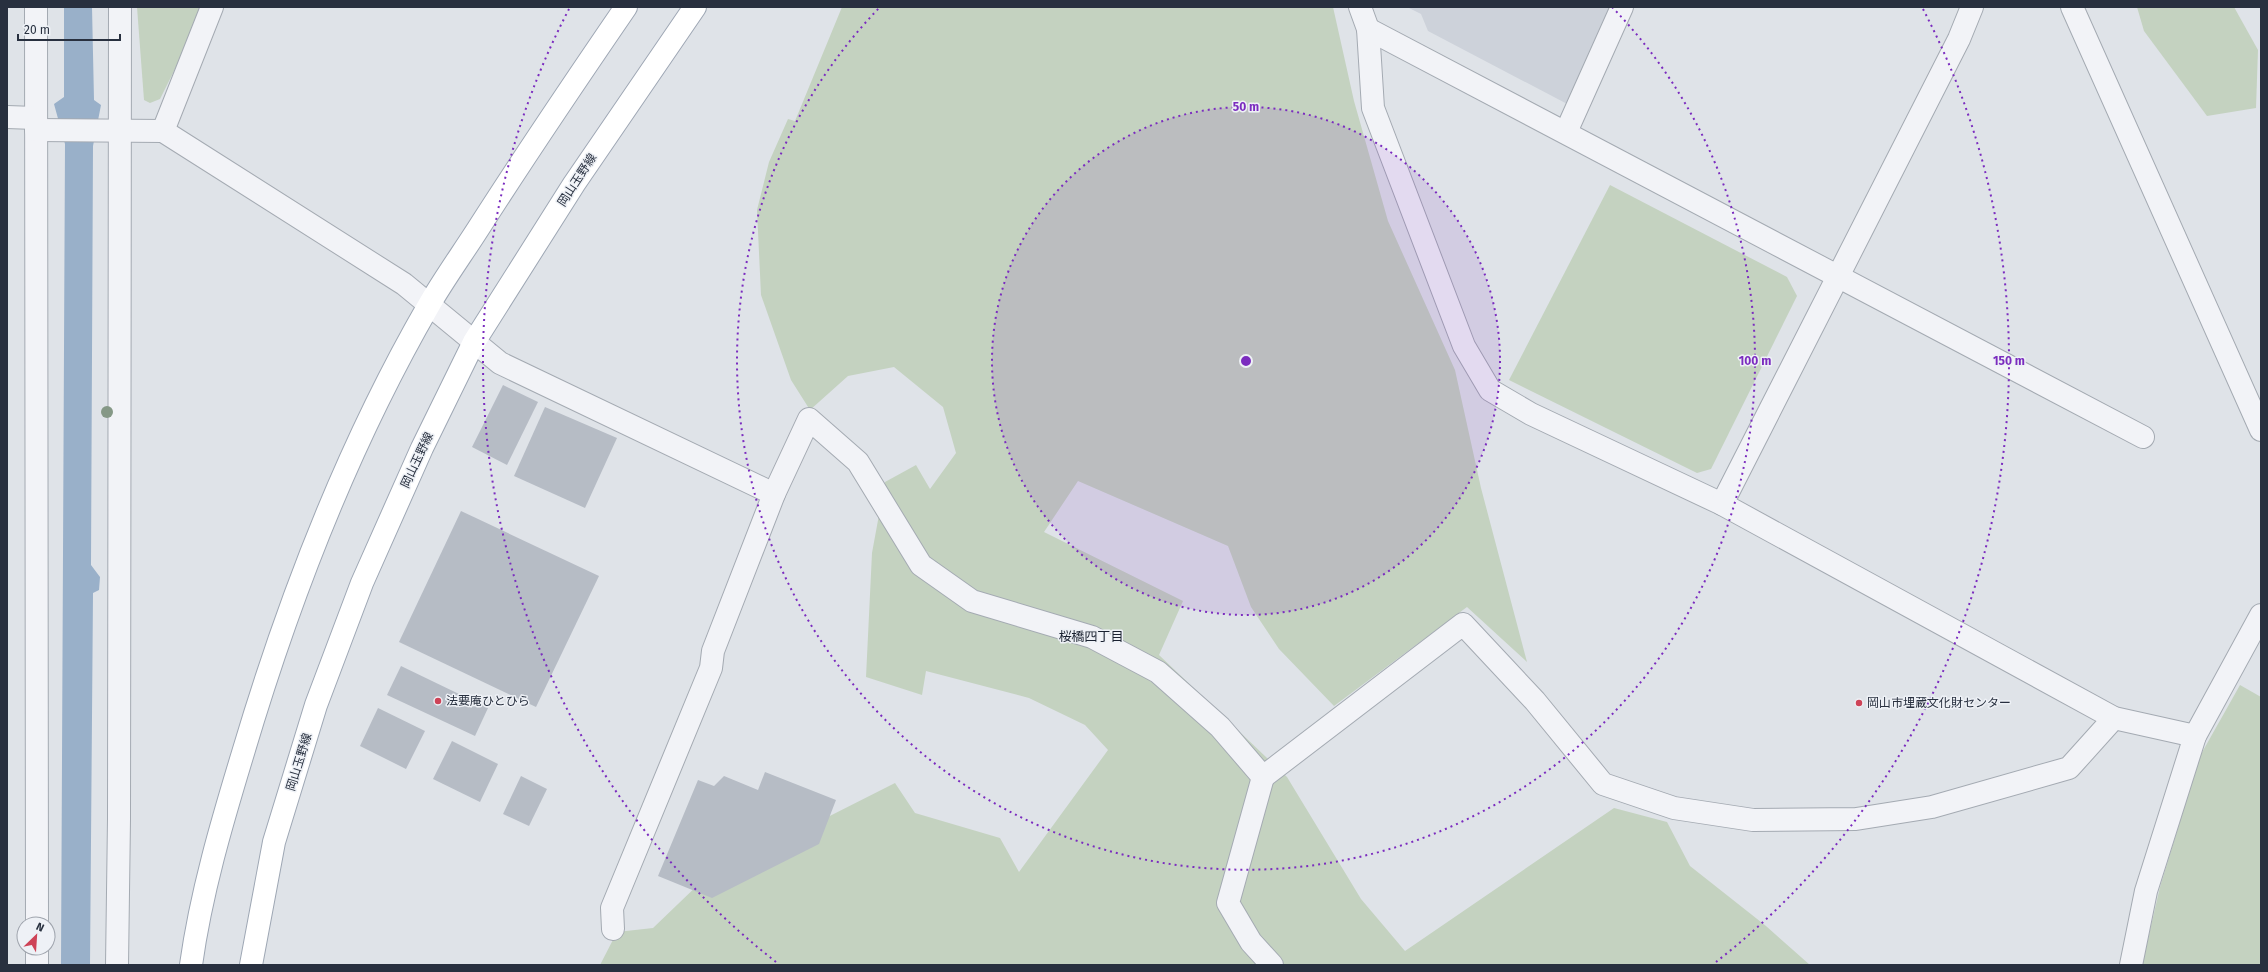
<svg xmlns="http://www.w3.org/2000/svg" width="2268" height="972" font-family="'Fira Sans','Noto Sans JP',sans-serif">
<rect width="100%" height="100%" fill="#dfe3e8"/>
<!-- built -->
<path fill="#cdd2da" d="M1407 7H1615L1571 106 1428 31 1421 14Z"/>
<!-- green -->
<g fill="#c4d2c0">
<path d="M137 7H202L191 37 160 99 150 103 144 100Z"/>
<path d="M842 7H1333L1354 101 1388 221 1455 370 1481 488 1527 662 1467 607 1334 706 1279 649 1251 607 1228 546 1078 481 1044 532 1183 601 1159 655 1287 777 1361 899 1405 951 1614 808 1667 822 1690 866 1766 926 1810 965H600L617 932 653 928 703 880 895 783 915 813 1000 838 1019 872 1108 750 1085 725 1029 698 926 671 922 695 866 677 872 553 885 482 916 465 930 489 956 453 943 407 894 367 848 376 810 410 791 380 761 295 757 210 769 162 788 119 795 121Z"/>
<path d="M2137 7H2234L2258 50 2256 108 2207 116 2144 31Z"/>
<path d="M1610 185 1787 277 1797 296 1711 469 1697 473 1509 380Z"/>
<path d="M2240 685 2261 697V965H2142L2160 887 2200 756Z"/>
</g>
<!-- water -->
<path fill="#99b0c9" d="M64 7H92L94 100 101 105 93 146 91 565 100 577 99 590 93 593 90 965H61L65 144 54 104 64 97Z"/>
<!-- building -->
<g fill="#b6bcc5">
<path d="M503 385 538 402 507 465 472 447Z"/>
<path d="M545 407 617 438 585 508 514 476Z"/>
<path d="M461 511 599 576 536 707 399 642Z"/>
<path d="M401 666 488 708 475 736 387 695Z"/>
<path d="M378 708 425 731 406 769 360 746Z"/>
<path d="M452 741 498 764 480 802 433 779Z"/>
<path d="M765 772 836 800 819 844 712 898 658 876 698 780 714 786 724 776 758 790Z"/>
<path d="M521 776 547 789 529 826 503 814Z"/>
</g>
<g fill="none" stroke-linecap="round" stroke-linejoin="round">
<!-- minor casing -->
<g stroke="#a4aab2" stroke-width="24">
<g id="minor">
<path d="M36 7 37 924"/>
<path d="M1360 7 1368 29 1373 108 1464 346 1490 390 1531 414 1722 504 2114 718 2195 736"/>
<path d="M2072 7 2261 430"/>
<path d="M1368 29 2143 437"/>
<path d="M7 117 35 118"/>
<path d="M36 130 163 131 404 284 500 363 774 494"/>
<path d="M163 131 212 7"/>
<path d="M1566 132 1622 7"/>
<path d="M1722 504 1959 39 1972 7"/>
<path d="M1263 777 1228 903 1251 942 1272 965"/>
<path d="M613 929 612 908 711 668 713 651 774 494 809 419 858 462 921 565 972 601 1092 637 1158 672 1220 727 1263 777 1463 624 1535 701 1603 784 1674 808 1753 820 1856 819 1932 807 2069 768 2114 718"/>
<path d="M37 948V965"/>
<path d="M117 965 119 819 120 7"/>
<path d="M2131 965 2146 891 2195 736 2261 615"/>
</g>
</g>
<!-- primary casing -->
<g stroke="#9ea7b4" stroke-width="24">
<g id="primary">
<path d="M191 965C201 893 222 822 243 753 289 598 348 445 429 305 444 279 462 254 478 229 526 154 576 80 626 7"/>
<path d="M251 965 274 842 316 705 362 583 422 448 474 342 574 184 695 7"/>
</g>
</g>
<!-- minor -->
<use href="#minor" stroke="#f2f3f7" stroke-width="22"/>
<!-- primary -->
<use href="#primary" stroke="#fff" stroke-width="22"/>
</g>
<!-- trees -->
<circle fill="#859886" cx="107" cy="412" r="6"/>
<!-- distance rings -->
<circle cx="1246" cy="361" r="254" fill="#7b2cbf" fill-opacity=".12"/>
<g fill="none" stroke="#7b2cbf" stroke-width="2" stroke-dasharray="2 4">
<circle cx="1246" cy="361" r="254"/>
<path d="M1612 7A509 509 0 1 1 880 7"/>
<path d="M776 962A763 763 0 0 1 569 9M1923 9A763 763 0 0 1 1716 962"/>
</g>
<!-- markers -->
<g fill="#ce4357" stroke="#eef1f6" stroke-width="1.5">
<circle cx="438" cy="701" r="4"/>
<circle cx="1859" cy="703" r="4"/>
</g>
<g text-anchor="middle" stroke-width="3" stroke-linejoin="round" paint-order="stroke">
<!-- street labels -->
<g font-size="12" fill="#28303f" stroke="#eef1f6">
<text transform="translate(577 180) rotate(-57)" y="4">岡山玉野線</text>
<text transform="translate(417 460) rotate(-65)" y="4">岡山玉野線</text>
<text transform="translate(299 762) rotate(-73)" y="4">岡山玉野線</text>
</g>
<!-- poi labels -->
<g font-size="12" fill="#28303f" stroke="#eef1f6" text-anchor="start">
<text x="446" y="705">法要庵ひとひら</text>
<text x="1867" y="707">岡山市埋蔵文化財センター</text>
</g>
<!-- neighbourhood labels -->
<g font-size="13" fill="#1a2130" stroke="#eef1f6">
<text x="1091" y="641">桜橋四丁目</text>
</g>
</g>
<circle cx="1246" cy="361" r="6" fill="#7b2cbf" stroke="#eef1f6" stroke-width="2"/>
<g font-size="12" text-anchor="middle" font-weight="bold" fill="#7b2cbf" stroke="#eef1f6" stroke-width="3" stroke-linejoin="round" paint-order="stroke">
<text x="1246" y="111">50 m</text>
<text x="1755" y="365">100 m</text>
<text x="2009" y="365">150 m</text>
</g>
<!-- border -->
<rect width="2268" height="972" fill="none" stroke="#28303f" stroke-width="16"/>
<!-- north arrow -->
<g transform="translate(36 936) rotate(25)"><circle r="19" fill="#eef1f6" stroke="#9fa4ad"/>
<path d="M0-3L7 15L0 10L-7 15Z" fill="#ce4357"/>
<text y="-6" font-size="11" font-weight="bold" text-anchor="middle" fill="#28303f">N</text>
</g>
<!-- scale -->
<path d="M18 34v6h102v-6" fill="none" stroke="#28303f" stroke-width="2"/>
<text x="24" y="34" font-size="12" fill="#28303f" stroke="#eef1f6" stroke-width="3" paint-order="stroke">20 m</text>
</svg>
